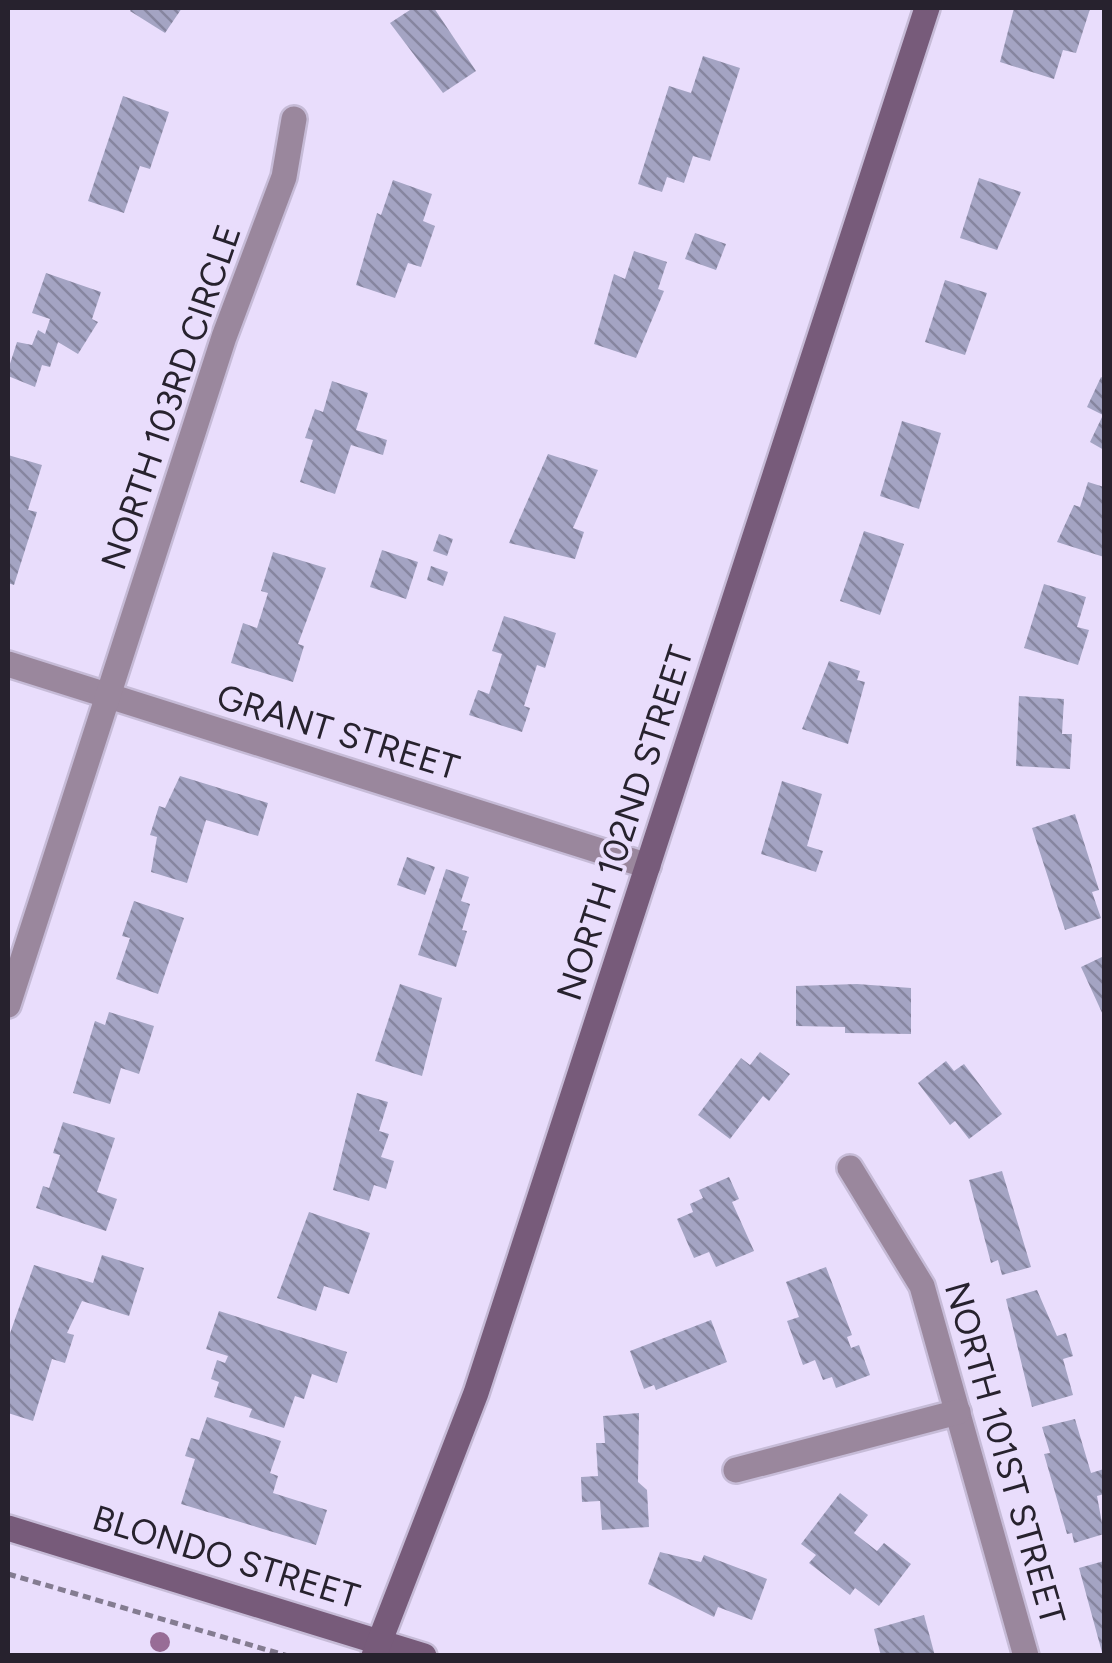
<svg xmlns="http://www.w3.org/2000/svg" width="1112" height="1663" font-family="Figtree,sans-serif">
<defs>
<pattern id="building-back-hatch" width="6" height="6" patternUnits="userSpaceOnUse" patternTransform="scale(2.5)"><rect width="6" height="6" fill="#a4a4c3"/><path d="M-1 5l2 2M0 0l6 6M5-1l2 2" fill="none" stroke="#86859f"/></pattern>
</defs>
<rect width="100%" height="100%" fill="#e9ddfc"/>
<!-- building -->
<g fill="url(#building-back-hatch)">
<path d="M132 8H182L165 33 130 11Z"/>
<path d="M413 8H434L476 71 443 93 390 23Z"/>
<path d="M1014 8 1090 9 1076 53 1063 50 1054 79 1000 62Z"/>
<path d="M703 56 740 68 710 161 693 156 684 183 667 177 662 192 638 184 669 86 691 93Z"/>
<path d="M123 96 169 112 150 169 140 166 124 213 88 201Z"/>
<path d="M979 178 1021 192 997 250 960 238Z"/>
<path d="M393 180 432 194 423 221 435 226 421 267 408 263 395 298 356 285 377 213 381 215Z"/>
<path d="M695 233 726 244 716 270 685 259Z"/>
<path d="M634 251 667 262 658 289 664 291 636 358 594 344 614 274 625 279Z"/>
<path d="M46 273 101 292 92 319 98 322 78 354 58 342 50 367 42 365 35 387 8 376V370L17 342 32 345 38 330 45 334 50 319 32 313Z"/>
<path d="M945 280 987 293 965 355 925 342Z"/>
<path d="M1101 377 1104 379V450L1090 442 1103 415 1087 407Z"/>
<path d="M332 381 368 393 356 430 387 440 383 455 351 445 335 494 300 482 313 440 305 438 315 409 323 412Z"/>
<path d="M902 421 941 433 919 509 880 496Z"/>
<path d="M548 454 598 470 573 528 584 532 575 559 509 543Z"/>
<path d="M8 455 42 465 28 510 37 512 14 585 8 583Z"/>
<path d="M1088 482 1104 487V557L1057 542 1074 505 1080 507Z"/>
<path d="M864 531 904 544 880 615 840 601Z"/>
<path d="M439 534 453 539 447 556 433 551Z"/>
<path d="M382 550 418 562 406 599 370 587Z"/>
<path d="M273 552 326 568 298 644 304 646 293 682 231 663 243 623 257 628 268 593 261 591Z"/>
<path d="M431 566 448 572 443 586 427 580Z"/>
<path d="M1044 584 1086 597 1077 627 1089 630 1078 665 1024 648Z"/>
<path d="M504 616 556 633 545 668 537 665 524 706 530 708 522 732 469 715 478 690 489 694 502 654 492 651Z"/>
<path d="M829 661 860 671 857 680 865 682 848 744 802 729Z"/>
<path d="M1019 696 1064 699 1062 734H1072L1070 769 1016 766Z"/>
<path d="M180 776 268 803 258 836 206 820 187 883 151 872 157 837 150 835 159 806 165 808Z"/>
<path d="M782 781 822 794 807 846 823 851 816 872 761 854Z"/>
<path d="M1075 814 1099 890 1092 892 1101 918 1065 930 1032 828Z"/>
<path d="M407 857 435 867 425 895 397 885Z"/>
<path d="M446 869 469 877 461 901 470 904 462 930 467 931 456 967 418 955Z"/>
<path d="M134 901 184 918 158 994 116 979 130 938 122 936Z"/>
<path d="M1104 956V1017L1081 967Z"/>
<path d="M400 984 442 998 422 1076 375 1061Z"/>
<path d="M857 984 911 988V1034L845 1033V1027L796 1026V986Z"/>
<path d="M109 1012 154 1026 139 1074 121 1068 110 1104 73 1093 95 1021 105 1025Z"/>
<path d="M760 1052 790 1074 769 1101 763 1096 730 1139 698 1115 741 1058 750 1065Z"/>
<path d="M946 1061 954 1071 964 1064 1002 1114 969 1139 955 1121 950 1125 918 1083Z"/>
<path d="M357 1093 388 1102 379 1131 389 1134 381 1157 394 1161 386 1189 374 1185 369 1201 333 1190Z"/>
<path d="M63 1122 115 1138 97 1192 117 1199 106 1231 36 1208 43 1186 49 1188 60 1155 53 1153Z"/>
<path d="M1002 1171 1031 1267 1002 1275 998 1260 991 1263 969 1180Z"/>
<path d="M729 1177 739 1199 732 1202 754 1251 716 1267 709 1252 694 1258 677 1219 693 1212 690 1204 703 1198 699 1190Z"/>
<path d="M309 1212 370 1233 349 1294 324 1286 316 1311 277 1298Z"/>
<path d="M102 1255 144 1268 129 1316 82 1301 67 1333 74 1335 65 1363 52 1359 33 1421 8 1413V1339L34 1265 93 1283Z"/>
<path d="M826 1267 852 1335 847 1337 851 1348 859 1345 870 1375 836 1388 832 1377 823 1380 815 1360 803 1365 787 1321 799 1317 786 1282Z"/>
<path d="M1037 1290 1057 1336 1066 1333 1073 1356 1063 1359 1073 1395 1032 1407 1006 1299Z"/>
<path d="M219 1311 347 1352 337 1383 312 1374 304 1399 295 1396 284 1428 249 1417 252 1409 214 1397 219 1382 211 1379 217 1360 225 1363 228 1356 206 1349Z"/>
<path d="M711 1320 727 1362 656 1390 654 1385 644 1389 630 1351Z"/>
<path d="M639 1413 638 1482 647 1490 649 1527 602 1530 600 1501 582 1502 581 1477 598 1476 596 1443H605L603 1416Z"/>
<path d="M207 1417 281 1441 270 1473 278 1476 273 1493 327 1510 316 1545 181 1504 195 1459 185 1456 191 1438 199 1440Z"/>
<path d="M1075 1419 1091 1473 1104 1469V1494L1097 1496 1104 1534 1074 1543 1072 1533 1067 1534 1044 1454 1050 1453 1042 1427Z"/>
<path d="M840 1493 868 1515 854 1533 877 1551 884 1543 911 1564 879 1606 855 1588 850 1595 809 1563 816 1555 801 1544Z"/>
<path d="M660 1552 701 1562 704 1555 767 1579 752 1620 718 1607 714 1617 648 1584Z"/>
<path d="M1104 1561V1656H1103L1079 1568Z"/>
<path d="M924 1615 935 1656H881L874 1629Z"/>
</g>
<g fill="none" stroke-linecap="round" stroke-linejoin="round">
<!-- minor casing -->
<g stroke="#c6bbd7" stroke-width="30">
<g id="minor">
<path d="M8 664 648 866"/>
<path d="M8 1005 224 337 284 177 294 119"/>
<path d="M850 1168 922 1286 1026 1656"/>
<path d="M736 1470 958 1412"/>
</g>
</g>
<!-- secondary casing -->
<g stroke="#c6bbd7" stroke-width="30">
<g id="secondary">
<path d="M8 1528 424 1656"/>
<path d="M374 1656 476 1393 927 8"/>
</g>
</g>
<!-- path -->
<path stroke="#847c91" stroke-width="5" stroke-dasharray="8 5" stroke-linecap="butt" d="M8 1574 288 1656"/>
<!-- minor -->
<use href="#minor" stroke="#9a879d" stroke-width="25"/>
<!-- secondary -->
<use href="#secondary" stroke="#775b7a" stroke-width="25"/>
</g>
<!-- trees -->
<circle fill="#986c96" cx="160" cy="1642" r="10"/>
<g text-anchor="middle" stroke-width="8" stroke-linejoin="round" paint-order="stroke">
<!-- street labels -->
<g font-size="35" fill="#27222e" stroke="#e9ddfc">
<text transform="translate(171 397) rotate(-71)" y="12">NORTH 103RD CIRCLE</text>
<text transform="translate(338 732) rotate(17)" y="12">GRANT STREET</text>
<text transform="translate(625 823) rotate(-72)" y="12">NORTH 102ND STREET</text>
<text transform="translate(1005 1453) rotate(74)" y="12">NORTH 101ST STREET</text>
<text transform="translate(226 1557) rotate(17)" y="12">BLONDO STREET</text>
</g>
</g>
<!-- border -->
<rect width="1112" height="1663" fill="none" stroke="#27222e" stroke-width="20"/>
</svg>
